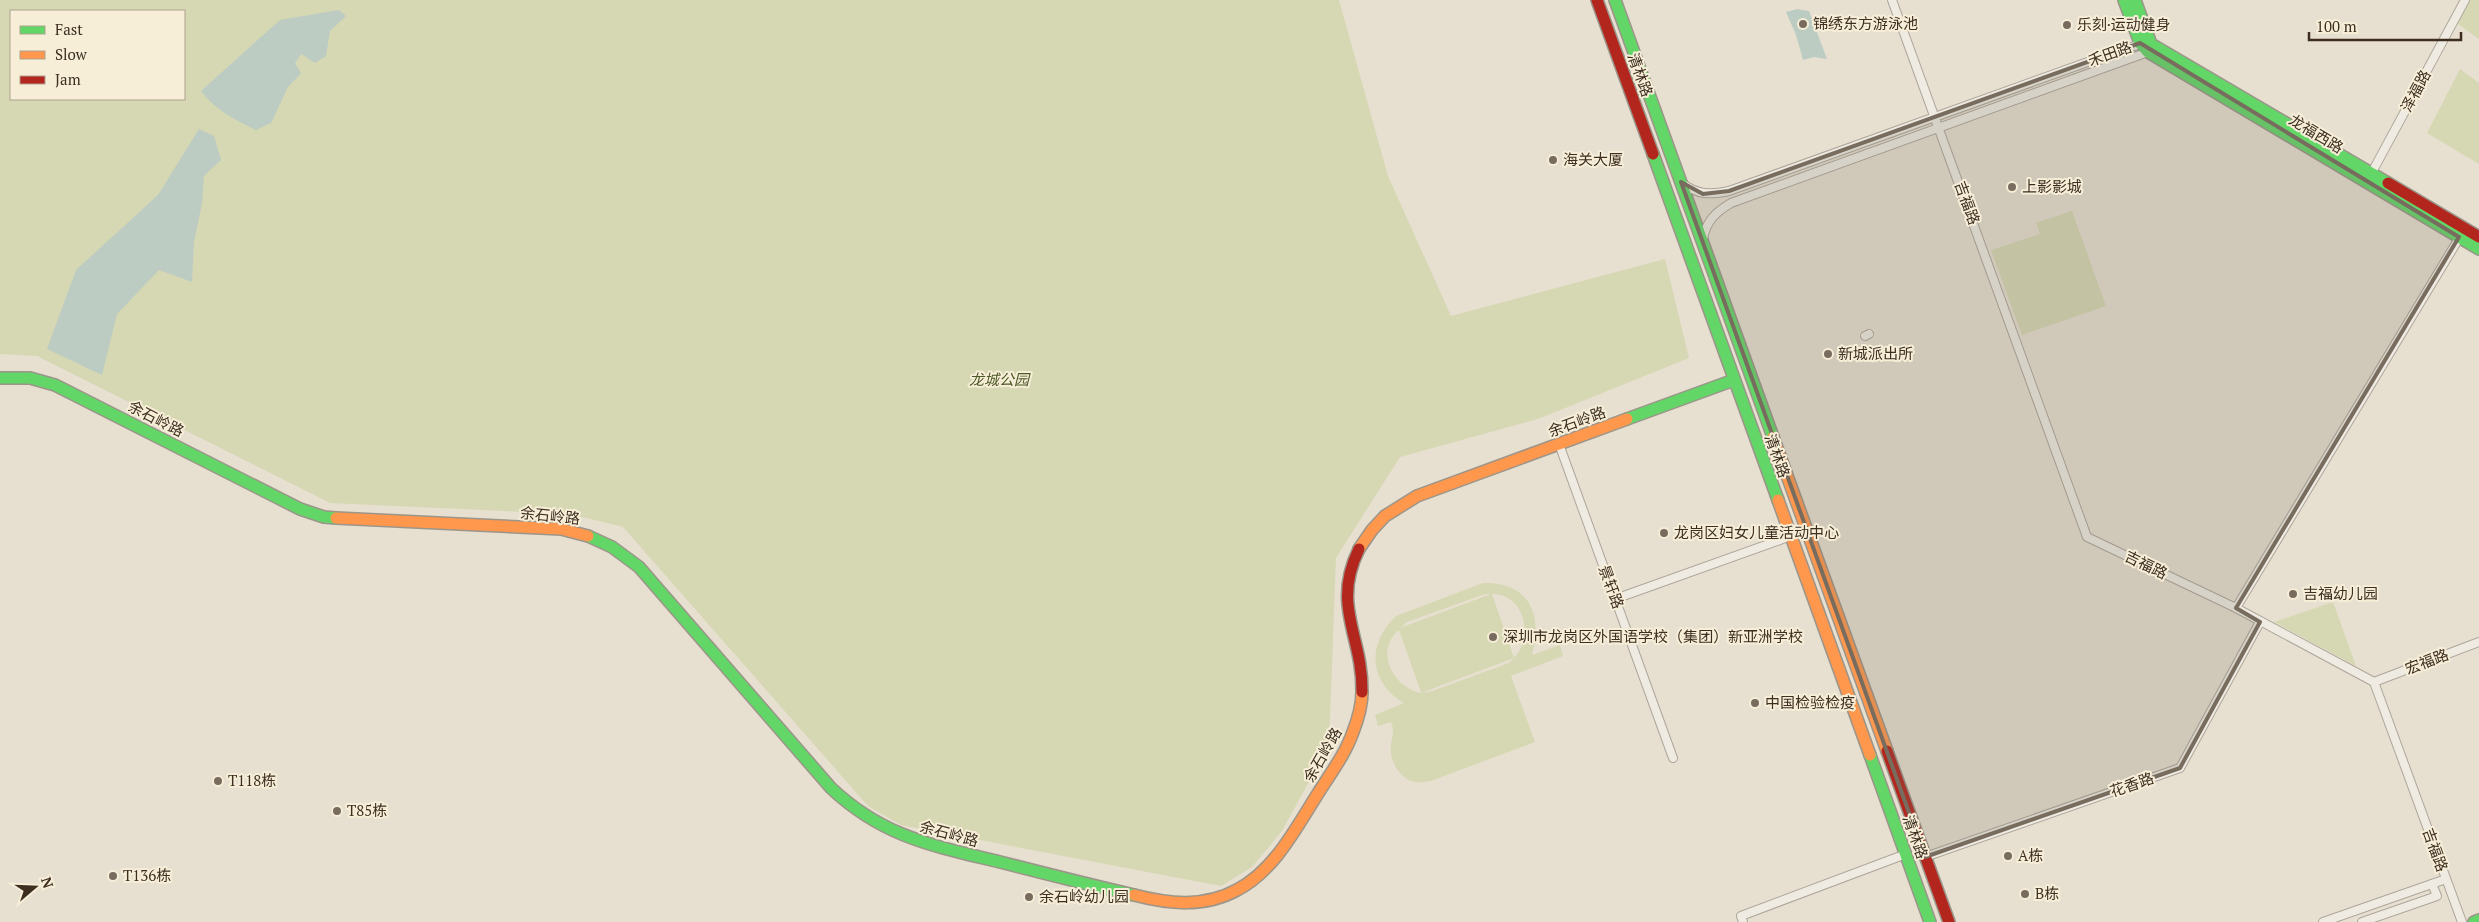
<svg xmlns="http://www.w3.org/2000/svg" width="2479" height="922" font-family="'PT Serif','Noto Sans SC',serif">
<rect width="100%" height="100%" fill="#e7e0d1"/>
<!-- green -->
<g fill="#d6d7b3" fill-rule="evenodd">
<path d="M0 0H1339L1388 176 1451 316 1665 259 1689 358 1538 419 1400 457 1336 558 1329 745 1282 831 1252 867 1221 886 901 825 868 806 623 527 570 514 330 503 37 356 0 354ZM11 11H184V99H11Z"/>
<path d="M2465 0H2479V39L2454 21Z"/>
<path d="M2460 69 2479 83V164L2427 133Z"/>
<path d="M2072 211 2106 306 2022 335 1991 250 2040 234 2036 223Z"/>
<path d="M1483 583C1530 582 1543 615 1532 655L1560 645 1563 656 1511 676 1535 742 1431 781C1426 781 1420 783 1415 782 1399 779 1389 760 1391 745 1392 735 1395 731 1391 722L1378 726 1375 715 1404 703C1369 682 1366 644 1396 616ZM1485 594H1491L1400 628 1407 622ZM1492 594C1525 594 1534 637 1514 658ZM1399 630 1421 692V693C1393 688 1374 650 1399 630ZM1514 658 1509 663 1432 691 1421 693Z"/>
<path d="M2333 602 2356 666 2274 622Z"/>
</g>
<!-- water -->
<g fill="#bcccc2">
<path d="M1797 9 1809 11 1827 59 1814 57 1803 60 1796 35 1786 12Z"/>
<path d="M339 10 346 16 330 31 326 56 315 63 301 54 295 63 301 73 288 87 271 123 256 130C235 120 215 110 201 91L280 20Z"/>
<path d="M199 129 214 136 221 160 204 176 202 203 194 242 192 282 159 270 117 314 102 375 47 349 76 270 158 195Z"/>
</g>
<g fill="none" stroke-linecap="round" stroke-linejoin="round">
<!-- street casing -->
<g stroke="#ada599" stroke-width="10">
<g id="street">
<path d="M1892 0 2087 537 2236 608 2374 682 2462 922"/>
<path d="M2370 176 2465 0"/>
<path d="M1682 183C1697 195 1711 195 1729 191L2110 54 2144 43"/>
<path d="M1703 239C1706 221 1716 212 1731 203L2148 52 2150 48"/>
<path d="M1865 336 1869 334"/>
<path d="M1559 444 1673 758"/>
<path d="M1615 599 1791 536"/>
<path d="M2236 608 2461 235"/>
<path d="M2374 682 2479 642"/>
<path d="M1925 857 2180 768 2260 622"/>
<path d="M1743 922 1741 916 1906 854"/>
<path d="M2323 922 2446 879"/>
<path d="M2362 922 2437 896 2432 884"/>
</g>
</g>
<!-- fast casing -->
<g stroke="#9c958a" stroke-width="14">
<g id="fast">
<path d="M1615 0 1773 437"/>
<path d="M2124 0 2140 43 2148 52 2479 249"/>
<path d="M2135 0 2151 44 2388 183"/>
<path d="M1653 154 1778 500"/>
<path d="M0 378H30L55 385 300 509 324 517 336 518"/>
<path d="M1627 419 1734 380"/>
<path d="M588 536 612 547 639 567 831 788C884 838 935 846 1004 863 1047 874 1090 885 1134 895"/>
<path d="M1870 755 1930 922"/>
<path d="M2474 922 2479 920"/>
</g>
</g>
<!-- slow casing -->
<g stroke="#9c958a" stroke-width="14">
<g id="slow">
<path d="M1773 437 1887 751"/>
<path d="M1778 500 1870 755"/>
<path d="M336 518 561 529 588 536"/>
<path d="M1359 549 1372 530 1385 516 1417 496 1627 419"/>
<path d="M1134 895C1169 904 1204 908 1237 890 1274 871 1296 828 1317 795 1330 774 1345 755 1353 732 1358 719 1362 706 1362 692"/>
</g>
</g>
<!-- jam casing -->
<g stroke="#9c958a" stroke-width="14">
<g id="jam">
<path d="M1597 0 1653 154"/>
<path d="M2388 183 2479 237"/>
<path d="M1359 549C1331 606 1363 636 1362 692"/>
<path d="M1887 751 1949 922"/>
</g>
</g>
<!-- street -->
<use href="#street" stroke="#efebe3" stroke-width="8"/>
<!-- fast -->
<use href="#fast" stroke="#63d668" stroke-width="11"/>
<!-- slow -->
<use href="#slow" stroke="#ff974d" stroke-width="11"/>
<!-- jam -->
<use href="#jam" stroke="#b3261e" stroke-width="11"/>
</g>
<!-- marked area -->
<path fill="#786c5e" fill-opacity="0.2" stroke="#786c5e" stroke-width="4" stroke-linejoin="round" d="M2140 43 2459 237 2236 608 2260 622 2180 768 1925 857 1681 182 1703 194 1729 191Z"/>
<!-- markers -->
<g fill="#786c5e" stroke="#f7eed8" stroke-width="2">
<circle cx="1803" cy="24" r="5"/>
<circle cx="2067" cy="25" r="5"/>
<circle cx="1553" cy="160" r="5"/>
<circle cx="2012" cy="187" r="5"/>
<circle cx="1828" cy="354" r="5"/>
<circle cx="1664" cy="533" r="5"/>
<circle cx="2293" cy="594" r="5"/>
<circle cx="1493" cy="637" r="5"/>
<circle cx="1755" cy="703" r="5"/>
<circle cx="218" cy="781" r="5"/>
<circle cx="337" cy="811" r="5"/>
<circle cx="2008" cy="856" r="5"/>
<circle cx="113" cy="876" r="5"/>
<circle cx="2025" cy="894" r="5"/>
<circle cx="1029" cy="897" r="5"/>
</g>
<g text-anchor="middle" stroke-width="4" stroke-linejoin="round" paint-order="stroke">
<!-- poi labels -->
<g font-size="15" fill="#3d2e20" stroke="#f7eed8" text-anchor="start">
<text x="1813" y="29">锦绣东方游泳池</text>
<text x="2077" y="30">乐刻·运动健身</text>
<text x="1563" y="165">海关大厦</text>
<text x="2022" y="192">上影影城</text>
<text x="1838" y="359">新城派出所</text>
<text x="1674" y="538">龙岗区妇女儿童活动中心</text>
<text x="2303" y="599">吉福幼儿园</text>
<text x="1503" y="642">深圳市龙岗区外国语学校（集团）新亚洲学校</text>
<text x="1765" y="708">中国检验检疫</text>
<text x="228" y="786">T118栋</text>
<text x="347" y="816">T85栋</text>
<text x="2018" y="861">A栋</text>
<text x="123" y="881">T136栋</text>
<text x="2035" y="899">B栋</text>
<text x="1039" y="902">余石岭幼儿园</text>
</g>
<!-- street labels -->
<g font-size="15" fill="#3d2e20" stroke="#f7eed8">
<text transform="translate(2110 54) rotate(-20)" y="5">禾田路</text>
<text transform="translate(1640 75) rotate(70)" y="5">清林路</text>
<text transform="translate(2416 91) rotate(-62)" y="5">泽福路</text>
<text transform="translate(2316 134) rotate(31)" y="5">龙福西路</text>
<text transform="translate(1967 203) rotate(70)" y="5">吉福路</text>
<text transform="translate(156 419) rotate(27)" y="5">余石岭路</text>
<text transform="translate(1577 422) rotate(-20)" y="5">余石岭路</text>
<text transform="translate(1777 456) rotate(70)" y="5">清林路</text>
<text transform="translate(550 516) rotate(6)" y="5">余石岭路</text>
<text transform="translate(2146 565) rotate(26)" y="5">吉福路</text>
<text transform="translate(1611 587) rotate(70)" y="5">景轩路</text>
<text transform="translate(2427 662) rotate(-21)" y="5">宏福路</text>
<text transform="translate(1323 755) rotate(-60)" y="5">余石岭路</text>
<text transform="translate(2132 785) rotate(-19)" y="5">花香路</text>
<text transform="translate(949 834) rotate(15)" y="5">余石岭路</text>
<text transform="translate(1915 837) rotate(70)" y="5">清林路</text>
<text transform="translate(2435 850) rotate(70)" y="5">吉福路</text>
</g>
<!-- park labels -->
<g font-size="15" font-style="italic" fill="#4d5a26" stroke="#f7eed8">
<text x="999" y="385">龙城公园</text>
</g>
</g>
<!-- legend -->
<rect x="10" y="10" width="175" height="90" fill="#f7eed8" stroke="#ada18e"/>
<rect x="20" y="26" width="25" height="8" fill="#63d668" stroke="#ada18e"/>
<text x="55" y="35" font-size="15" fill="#3d2e20">Fast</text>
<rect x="20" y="51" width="25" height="8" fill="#ff974d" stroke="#ada18e"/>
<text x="55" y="60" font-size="15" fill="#3d2e20">Slow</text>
<rect x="20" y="76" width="25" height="8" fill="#b3261e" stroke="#ada18e"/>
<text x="55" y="85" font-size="15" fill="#3d2e20">Jam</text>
<!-- north arrow -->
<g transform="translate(35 887) rotate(71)" stroke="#f7eed8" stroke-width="4" paint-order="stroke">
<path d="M0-4L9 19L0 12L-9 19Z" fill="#3d2e20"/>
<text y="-8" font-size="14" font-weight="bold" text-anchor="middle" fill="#3d2e20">N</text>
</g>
<!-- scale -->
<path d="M2309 32v8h152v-8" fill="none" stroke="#3d2e20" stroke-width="2.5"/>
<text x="2316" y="32" font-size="15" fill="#3d2e20" stroke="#f7eed8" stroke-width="4" paint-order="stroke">100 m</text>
</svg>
